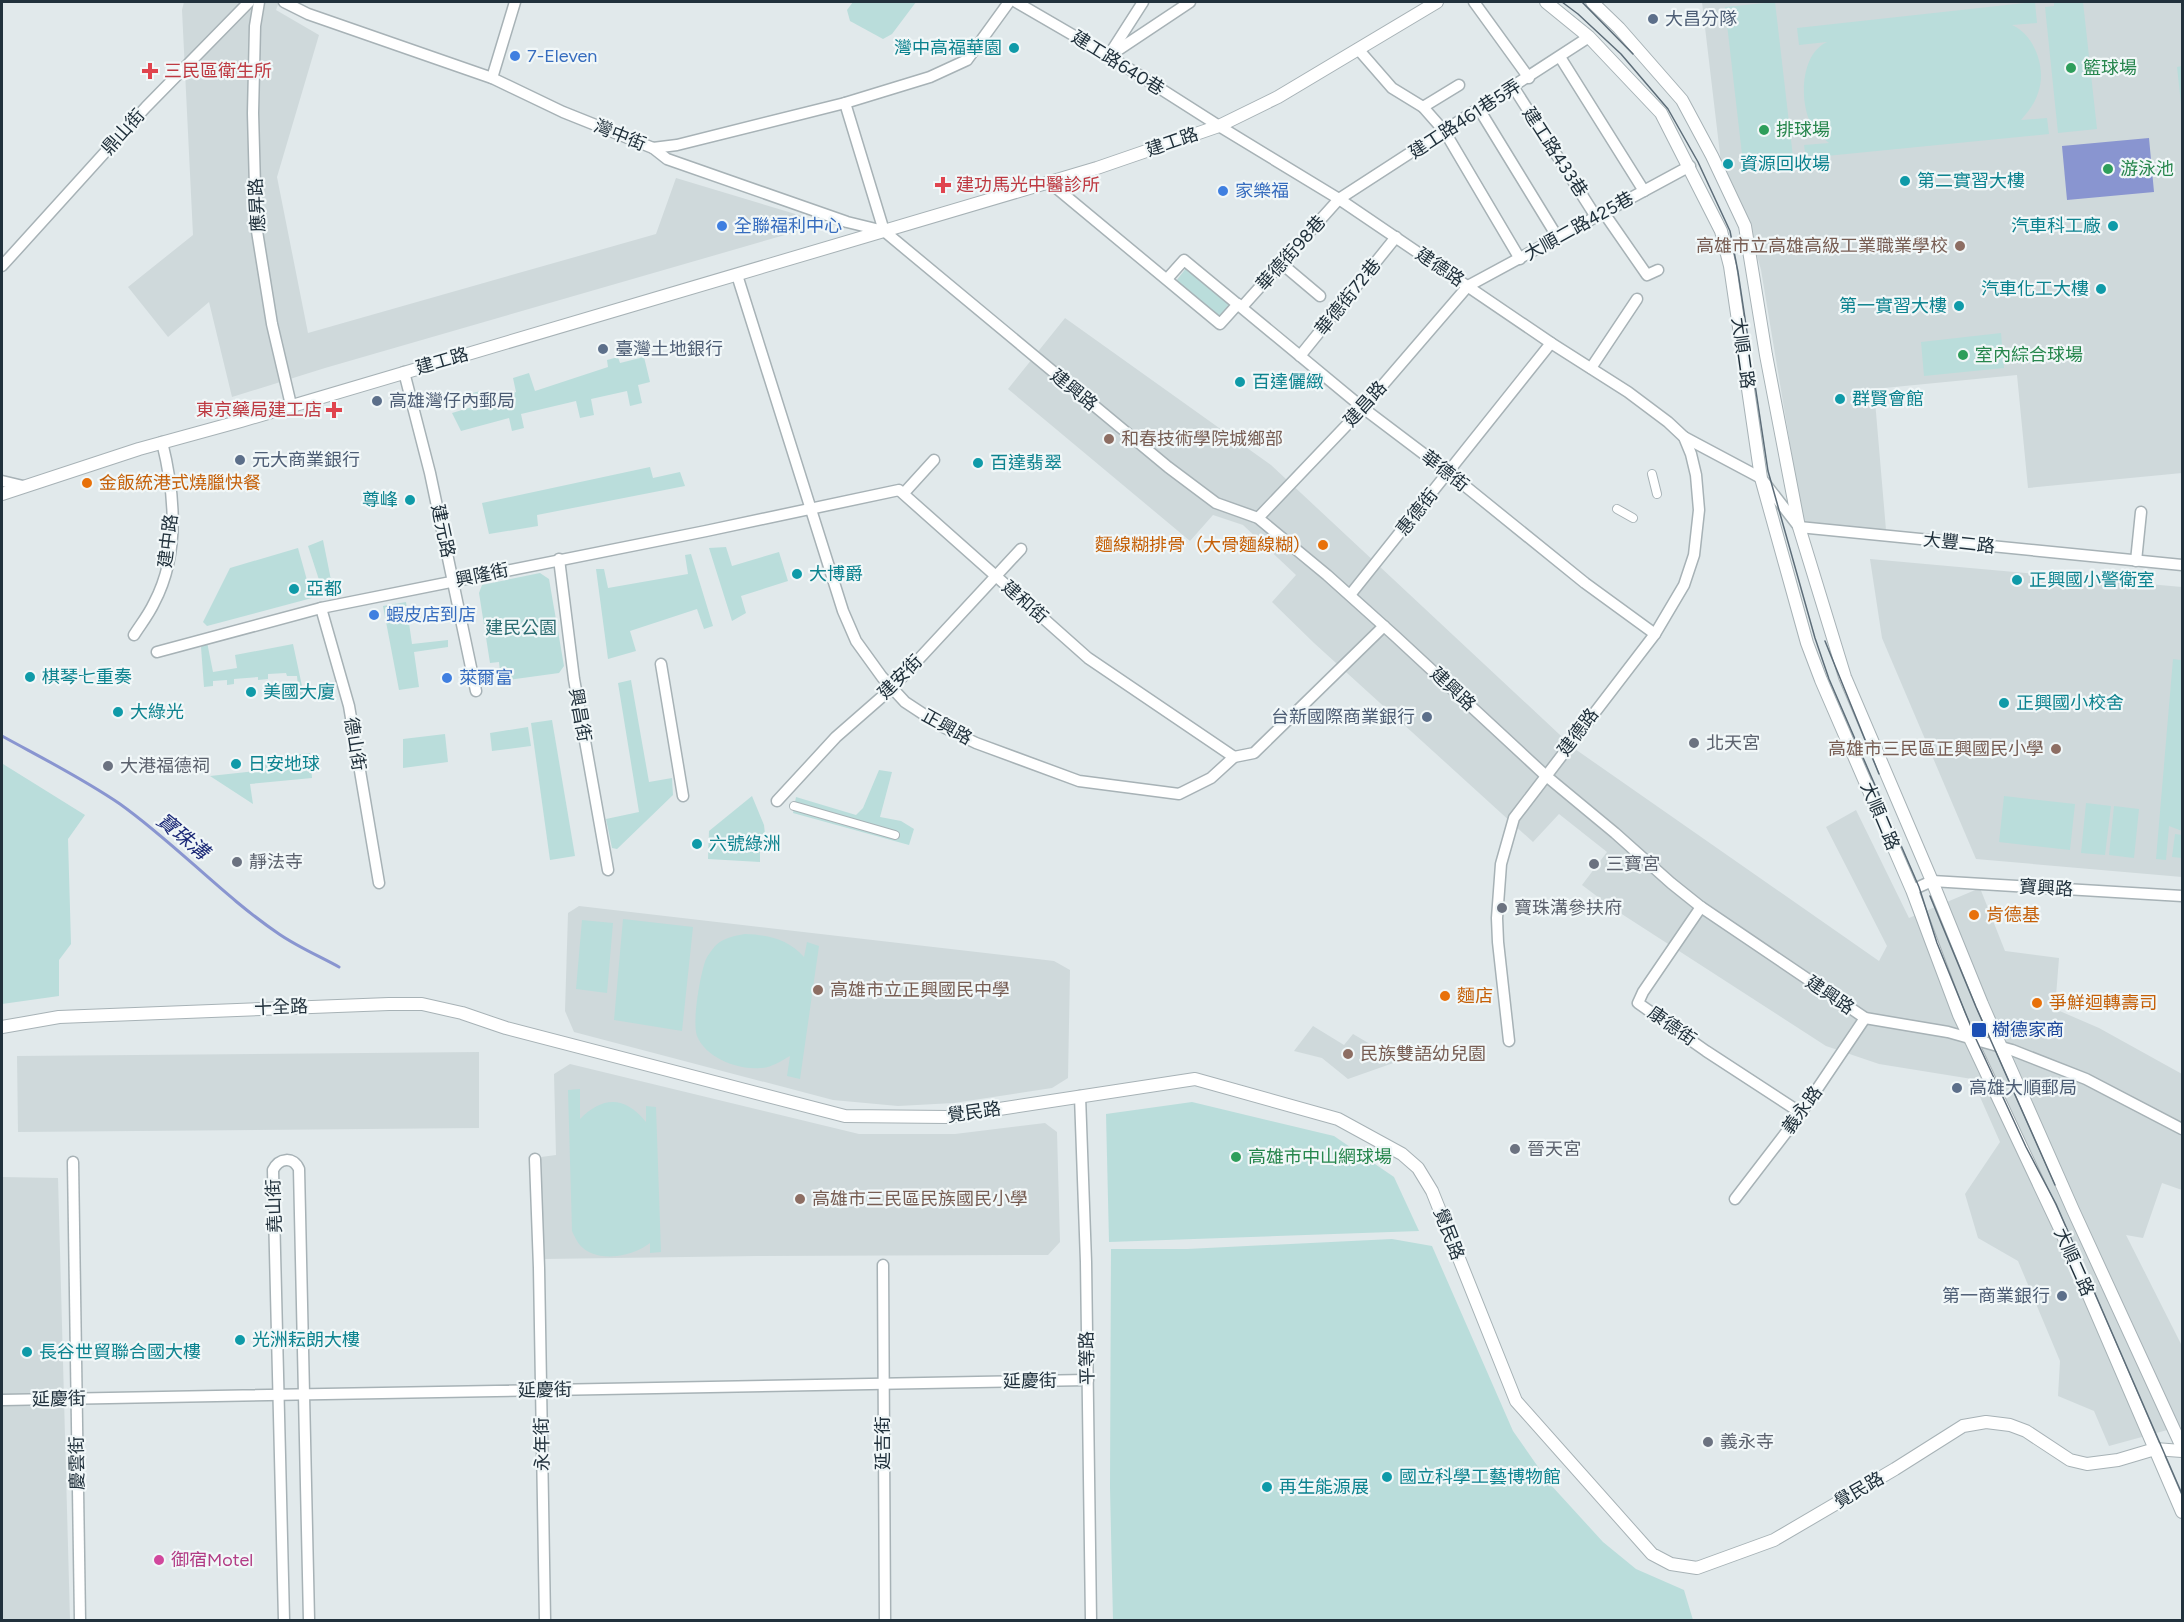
<svg xmlns="http://www.w3.org/2000/svg" width="2184" height="1622" font-family="Figtree,'Noto Sans TC',sans-serif">
<rect width="100%" height="100%" fill="#e1e9eb"/>
<!-- built -->
<g fill="#cfd9db">
<path d="M184 2H279L276 10 319 35 277 177 308 333 656 234 676 178 802 216 809 228 325 368 232 397 209 302 168 337 128 287 193 235 182 10Z"/>
<path d="M1702 2H2182V473L2028 488 2017 375 1874 389 1886 530 1803 522 1761 270 1748 222 1722 171Z"/>
<path d="M1065 318 1271 465 1575 749 1879 961 1887 946 1826 827 1856 810 1909 918 1980 888 2005 951 2059 958 2055 1009 2099 1028 2182 1074V1190L2162 1183 2143 1238 2126 1235 2182 1346V1426L2109 1446 2094 1411 2058 1396 2060 1361 2018 1261 1978 1238 1965 1194 2000 1142 1972 1079 1879 1064 1826 1046 1614 909 1582 885 1607 852 1559 814 1533 842 1314 643 1272 602 1296 575 1243 525 1213 515 1190 541 1008 389Z"/>
<path d="M1870 559 2182 587V877L1976 859 1882 638Z"/>
<path d="M579 906 1054 961 1070 970 1068 1078 1052 1088 954 1103 898 1106 833 1100 574 1032 565 1011 568 913Z"/>
<path d="M1313 1026 1344 1045 1353 1034 1399 1061 1348 1079 1322 1058 1294 1051Z"/>
<path d="M479 1052V1128L18 1132 17 1056Z"/>
<path d="M570 1064 859 1134H955L1045 1123 1057 1132 1060 1242 1048 1255 757 1256 543 1259 541 1157 556 1155 554 1074Z"/>
<path d="M2 1177 58 1178 70 1620H2Z"/>
</g>
<!-- green -->
<g fill="#badddb">
<path d="M853 2H916L892 34 883 39 850 21 847 10Z"/>
<path d="M1775 2 1793 157 1743 163 1725 7Z"/>
<path d="M2035 2 2037 23 2012 25C2035 35 2047 69 2038 93 2035 103 2028 112 2021 120L2047 118 2049 134 1806 158 1804 145 1829 143C1823 138 1817 133 1812 126 1799 103 1800 54 1827 42L1799 45 1797 28Z"/>
<path d="M2054 2H2083L2097 129 2058 133 2045 7 2054 6Z"/>
<path d="M2182 66V113L2177 67Z"/>
<path d="M1187 267 1232 304 1221 318 1176 281Z"/>
<path d="M2001 333 2004 368 1924 376 1921 342Z"/>
<path d="M618 357 620 363 644 357 650 382 638 385 642 403 630 406 627 391 591 399 594 415 580 418 576 401 521 414 524 428 512 431 509 418 461 431 452 413 472 407 469 394 480 391 483 402 516 392 513 378 529 373 535 391 608 367 607 360Z"/>
<path d="M650 467 653 478 680 472 685 486 537 515 538 526 489 534 482 503Z"/>
<path d="M323 540 333 590 322 589 308 546Z"/>
<path d="M726 547 732 566 779 552 788 581 741 596 746 613 732 621 709 548Z"/>
<path d="M298 548 312 598 207 626 203 622 230 568Z"/>
<path d="M691 554 713 626 704 629 697 609 630 631 636 651 608 659 596 569H604L608 588 688 574 685 555Z"/>
<path d="M540 573 549 579 564 666 559 673 501 681 499 662 490 663 479 593 482 585Z"/>
<path d="M406 602 412 644 448 640V647L414 652 419 687 399 690 383 606Z"/>
<path d="M207 642 213 672 237 668 235 655 293 644 305 700 299 697 297 676H287L286 673 268 674V679L258 680V677L234 679V684L227 685V680L213 681V686L204 687 201 647Z"/>
<path d="M2173 659 2181 660 2182 669V831L2169 826 2166 860 2156 859Z"/>
<path d="M631 680 649 782 672 778 673 795 617 849 612 848 606 819 639 812 618 683Z"/>
<path d="M552 720 575 856 550 860 531 723Z"/>
<path d="M528 727 531 746 492 751 490 733Z"/>
<path d="M445 734 448 762 403 768V739Z"/>
<path d="M310 753 312 778 250 784 253 804 210 776 264 770 263 758Z"/>
<path d="M3 764 85 815 68 839 71 944 59 960V996L2 1004Z"/>
<path d="M879 770 892 772 880 817 901 821 914 829 909 845 793 813 796 797 856 815 863 808Z"/>
<path d="M752 796 764 825 765 834 760 835V862L708 859 709 831Z"/>
<path d="M2004 796 2075 804 2070 850 1999 842Z"/>
<path d="M2086 803 2111 806 2105 855 2081 853Z"/>
<path d="M2114 806 2139 809 2134 858 2109 855Z"/>
<path d="M2175 834 2182 835V858L2172 857Z"/>
<path d="M623 919 693 927 682 1031 614 1020Z"/>
<path d="M582 920 613 923 607 993 576 989Z"/>
<path d="M745 934C769 935 788 939 804 957L807 942 819 946 800 1079 787 1076 790 1056C781 1061 771 1068 760 1068 738 1070 706 1058 697 1036 692 1022 700 976 705 962 706 957 712 950 715 946 723 938 734 936 745 934Z"/>
<path d="M580 1089V1119C603 1096 625 1096 646 1122V1106L656 1107 661 1252 650 1253V1243C632 1257 595 1264 579 1244 576 1240 574 1235 572 1231L568 1090Z"/>
<path d="M1192 1102 1334 1136 1394 1177 1419 1231 1109 1242 1106 1114Z"/>
<path d="M1392 1239 1432 1246 1513 1431 1550 1484 1603 1542 1636 1569 1684 1590 1693 1620H1113L1110 1488 1111 1249H1187Z"/>
</g>
<!-- water -->
<path fill="#8995d0" d="M2149 138 2154 192 2067 200 2062 146Z"/>
<g fill="none" stroke-linecap="round" stroke-linejoin="round">
<!-- stream -->
<path stroke="#8995d0" stroke-width="3" d="M2 736C42 758 82 778 120 804 176 844 223 896 279 934 298 947 319 956 339 967"/>
<!-- pedestrian casing -->
<g stroke="#a7b2b6" stroke-width="10">
<g id="pedestrian">
<path d="M1652 474 1657 494"/>
<path d="M1617 509 1633 518"/>
<path d="M794 806 895 835"/>
</g>
</g>
<!-- minor casing -->
<g stroke="#a7b2b6" stroke-width="13">
<g id="minor">
<path d="M259 2 255 26 253 113 256 225 272 324 291 405"/>
<path d="M284 2 308 14 492 78 563 112 653 148 677 145 845 103 930 77 967 60 1009 2"/>
<path d="M1016 2 1109 56 1219 126 1339 199 1551 343 1628 392 1668 422 1684 437 1691 454 1696 475 1699 510 1694 555 1684 585 1655 634 1514 818 1501 864 1497 918 1498 942 1509 1041"/>
<path d="M1474 2 1529 78"/>
<path d="M1358 49 1392 88 1423 107 1445 132 1520 259"/>
<path d="M1111 52 1143 2"/>
<path d="M1109 56 1190 2"/>
<path d="M1560 57 1644 191"/>
<path d="M492 78 515 2"/>
<path d="M1514 88 1596 217"/>
<path d="M845 103 884 231 1168 467 1216 503 1258 518 1327 575 1395 636 1545 775 1615 833 1671 883 1701 907 1865 1018 1948 1032 2012 1050 2086 1079 2182 1129"/>
<path d="M1423 107 1459 85"/>
<path d="M1479 109 1558 238"/>
<path d="M653 148 667 159 847 222 884 231"/>
<path d="M1049 182 1220 324 1238 304"/>
<path d="M1604 213 1647 275 1658 270"/>
<path d="M1282 264 1320 296"/>
<path d="M2 266 146 107 249 2"/>
<path d="M737 275 843 611 856 641 882 677 905 702 943 727 976 743 1079 781 1179 794 1211 778 1234 757 1254 753 1384 626"/>
<path d="M1167 279 1184 260 1363 408 1449 473 1585 583 1655 634"/>
<path d="M1242 307 1339 199 1589 37"/>
<path d="M1300 356 1396 237"/>
<path d="M1591 368 1637 299"/>
<path d="M404 372 430 473 476 691"/>
<path d="M1684 437 1761 478 1799 527 2182 565"/>
<path d="M2 481 23 486"/>
<path d="M904 493 934 460"/>
<path d="M1258 518 1363 408 1468 286 1690 166"/>
<path d="M559 559 574 679 608 870"/>
<path d="M2136 561 2141 512"/>
<path d="M1350 595 1551 343"/>
<path d="M321 608 349 706 379 883"/>
<path d="M134 635C141 624 149 614 154 603 180 554 175 494 162 442"/>
<path d="M157 652 321 608 706 531 899 490 1088 658 1234 757"/>
<path d="M661 664 683 796"/>
<path d="M777 801 836 737 892 688 1021 549"/>
<path d="M1912 890 1932 881 2182 896"/>
<path d="M1701 907 1643 992 1638 1003 1706 1051 1801 1113"/>
<path d="M1080 1096 1086 1262 1091 1620"/>
<path d="M535 1159 539 1268 545 1620"/>
<path d="M73 1162 80 1620"/>
<path d="M1735 1199 1801 1113 1865 1018"/>
<path d="M883 1265 885 1620"/>
<path d="M2 1400 1088 1380"/>
<path d="M284 1620 273 1170C279 1158 293 1156 299 1169L309 1620"/>
</g>
</g>
<!-- tertiary casing -->
<g stroke="#a7b2b6" stroke-width="14">
<g id="tertiary">
<path d="M1546 2 1589 37 1661 113 1721 231 1730 266 1761 478 1807 643 1821 680 1912 890 1959 1015 2061 1231 2182 1512"/>
<path d="M1592 2 1619 28 1682 100 1712 156 1745 226 1766 355 1799 527 1845 677 1932 881 1982 1004 2073 1210 2182 1447"/>
<path d="M2 494 139 449 241 421 1097 168 1219 126 1278 97 1437 2"/>
<path d="M2 1027 59 1017 389 1004H422L462 1013 506 1028 845 1116 947 1117 1195 1079 1338 1119 1402 1154 1418 1168 1432 1191 1516 1401 1652 1554 1671 1564 1697 1568 1774 1540 1895 1469 1963 1426 1986 1422 2010 1425 2026 1431 2070 1460 2087 1464 2118 1460 2155 1449 2182 1451"/>
</g>
</g>
<!-- pedestrian -->
<use href="#pedestrian" stroke="#fff" stroke-width="8"/>
<!-- minor -->
<use href="#minor" stroke="#fff" stroke-width="10"/>
<!-- tertiary -->
<use href="#tertiary" stroke="#fff" stroke-width="12"/>
<!-- tram -->
<g stroke="#5c6c78" stroke-width="1.5">
<path d="M1562 2 1578 14 1621 54 1668 109 1698 162 1730 231 1738 272 1768 471 1815 638 1829 679 1919 887 1937 943 1976 1039 2026 1147 2056 1204 2182 1494"/>
<path d="M1582 2 1633 54"/>
<path d="M1825 641 1879 774"/>
<path d="M1930 896 1976 1007 2055 1185"/>
</g>
</g>
<!-- markers -->
<g fill="#5c6f8a" stroke="#f1f7f8" stroke-width="2">
<circle cx="1653" cy="19" r="6"/>
<circle cx="603" cy="349" r="6"/>
<circle cx="377" cy="401" r="6"/>
<circle cx="240" cy="460" r="6"/>
<circle cx="1427" cy="717" r="6"/>
<circle cx="1957" cy="1088" r="6"/>
<circle cx="2062" cy="1296" r="6"/>
</g>
<g fill="#0f9aa8" stroke="#f1f7f8" stroke-width="2">
<circle cx="1014" cy="48" r="6"/>
<circle cx="1728" cy="164" r="6"/>
<circle cx="1905" cy="181" r="6"/>
<circle cx="2113" cy="226" r="6"/>
<circle cx="2101" cy="289" r="6"/>
<circle cx="1959" cy="306" r="6"/>
<circle cx="1240" cy="382" r="6"/>
<circle cx="1840" cy="399" r="6"/>
<circle cx="978" cy="463" r="6"/>
<circle cx="410" cy="500" r="6"/>
<circle cx="797" cy="574" r="6"/>
<circle cx="2017" cy="580" r="6"/>
<circle cx="294" cy="589" r="6"/>
<circle cx="30" cy="677" r="6"/>
<circle cx="251" cy="692" r="6"/>
<circle cx="2004" cy="703" r="6"/>
<circle cx="118" cy="712" r="6"/>
<circle cx="236" cy="764" r="6"/>
<circle cx="697" cy="844" r="6"/>
<circle cx="240" cy="1340" r="6"/>
<circle cx="27" cy="1352" r="6"/>
<circle cx="1387" cy="1477" r="6"/>
<circle cx="1267" cy="1487" r="6"/>
</g>
<g fill="#3f7fe0" stroke="#f1f7f8" stroke-width="2">
<circle cx="515" cy="56" r="6"/>
<circle cx="1223" cy="191" r="6"/>
<circle cx="722" cy="226" r="6"/>
<circle cx="374" cy="615" r="6"/>
<circle cx="447" cy="678" r="6"/>
</g>
<g fill="#2e9e5b" stroke="#f1f7f8" stroke-width="2">
<circle cx="2071" cy="68" r="6"/>
<circle cx="1764" cy="130" r="6"/>
<circle cx="2108" cy="169" r="6"/>
<circle cx="1963" cy="355" r="6"/>
<circle cx="1236" cy="1157" r="6"/>
</g>
<g fill="#e0444e" stroke="#f1f7f8" stroke-width="2">
<path d="M147 62h6v6h6v6h-6v6h-6v-6h-6v-6h6z"/>
<path d="M940 176h6v6h6v6h-6v6h-6v-6h-6v-6h6z"/>
<path d="M331 401h6v6h6v6h-6v6h-6v-6h-6v-6h6z"/>
</g>
<g fill="#8d6e63" stroke="#f1f7f8" stroke-width="2">
<circle cx="1960" cy="246" r="6"/>
<circle cx="1109" cy="439" r="6"/>
<circle cx="2056" cy="749" r="6"/>
<circle cx="818" cy="990" r="6"/>
<circle cx="1348" cy="1054" r="6"/>
<circle cx="800" cy="1199" r="6"/>
</g>
<g fill="#e8710a" stroke="#f1f7f8" stroke-width="2">
<circle cx="87" cy="483" r="6"/>
<circle cx="1323" cy="545" r="6"/>
<circle cx="1974" cy="915" r="6"/>
<circle cx="1445" cy="996" r="6"/>
<circle cx="2037" cy="1003" r="6"/>
</g>
<g fill="#6b7280" stroke="#f1f7f8" stroke-width="2">
<circle cx="1694" cy="743" r="6"/>
<circle cx="108" cy="766" r="6"/>
<circle cx="237" cy="862" r="6"/>
<circle cx="1594" cy="864" r="6"/>
<circle cx="1502" cy="908" r="6"/>
<circle cx="1515" cy="1149" r="6"/>
<circle cx="1708" cy="1442" r="6"/>
</g>
<rect fill="#1a4fb4" stroke="#f1f7f8" stroke-width="2" x="1971" y="1022" width="16" height="16" rx="3"/>
<circle fill="#d1479c" stroke="#f1f7f8" stroke-width="2" cx="159" cy="1560" r="6"/>
<g text-anchor="middle" stroke-width="4.5" stroke-linejoin="round" paint-order="stroke">
<!-- service labels -->
<g font-size="18" fill="#4e5e75" stroke="#f1f7f8" text-anchor="start">
<text x="1665" y="25">大昌分隊</text>
<text x="615" y="355">臺灣土地銀行</text>
<text x="389" y="407">高雄灣仔內郵局</text>
<text x="252" y="466">元大商業銀行</text>
<text x="1415" y="723" text-anchor="end">台新國際商業銀行</text>
<text x="1969" y="1094">高雄大順郵局</text>
<text x="2050" y="1302" text-anchor="end">第一商業銀行</text>
</g>
<!-- culture labels -->
<g font-size="18" fill="#0d838f" stroke="#f1f7f8" text-anchor="start">
<text x="1002" y="54" text-anchor="end">灣中高福華園</text>
<text x="1740" y="170">資源回收場</text>
<text x="1917" y="187">第二實習大樓</text>
<text x="2101" y="232" text-anchor="end">汽車科工廠</text>
<text x="2089" y="295" text-anchor="end">汽車化工大樓</text>
<text x="1947" y="312" text-anchor="end">第一實習大樓</text>
<text x="1252" y="388">百達儷緻</text>
<text x="1852" y="405">群賢會館</text>
<text x="990" y="469">百達翡翠</text>
<text x="398" y="506" text-anchor="end">尊峰</text>
<text x="809" y="580">大博爵</text>
<text x="2029" y="586">正興國小警衛室</text>
<text x="306" y="595">亞都</text>
<text x="42" y="683">棋琴七重奏</text>
<text x="263" y="698">美國大廈</text>
<text x="2016" y="709">正興國小校舍</text>
<text x="130" y="718">大綠光</text>
<text x="248" y="770">日安地球</text>
<text x="709" y="850">六號綠洲</text>
<text x="252" y="1346">光洲耘朗大樓</text>
<text x="39" y="1358">長谷世貿聯合國大樓</text>
<text x="1399" y="1483">國立科學工藝博物館</text>
<text x="1279" y="1493">再生能源展</text>
</g>
<!-- shop labels -->
<g font-size="18" fill="#366cbe" stroke="#f1f7f8" text-anchor="start">
<text x="527" y="62">7-Eleven</text>
<text x="1235" y="197">家樂福</text>
<text x="734" y="232">全聯福利中心</text>
<text x="386" y="621">蝦皮店到店</text>
<text x="459" y="684">萊爾富</text>
</g>
<!-- street labels -->
<g font-size="18" fill="#21313c" stroke="#f1f7f8">
<text transform="translate(1118 63) rotate(32)" y="6">建工路640巷</text>
<text transform="translate(1465 119) rotate(-33)" y="6">建工路461巷5弄</text>
<text transform="translate(123 132) rotate(-48)" y="6">鼎山街</text>
<text transform="translate(620 135) rotate(22)" y="6">灣中街</text>
<text transform="translate(1172 142) rotate(-19)" y="6">建工路</text>
<text transform="translate(1555 152) rotate(57)" y="6">建工路433巷</text>
<text transform="translate(257 205) rotate(-93)" y="6">應昇路</text>
<text transform="translate(1579 226) rotate(-29)" y="6">大順二路425巷</text>
<text transform="translate(1291 253) rotate(-48)" y="6">華德街98巷</text>
<text transform="translate(1440 267) rotate(34)" y="6">建德路</text>
<text transform="translate(1348 297) rotate(-51)" y="6">華德街72巷</text>
<text transform="translate(1743 353) rotate(82)" y="6">大順二路</text>
<text transform="translate(442 361) rotate(-16)" y="6">建工路</text>
<text transform="translate(1074 390) rotate(39)" y="6">建興路</text>
<text transform="translate(1365 404) rotate(-48)" y="6">建昌路</text>
<text transform="translate(1445 471) rotate(38)" y="6">華德街</text>
<text transform="translate(1417 512) rotate(-51)" y="6">惠德街</text>
<text transform="translate(443 531) rotate(78)" y="6">建元路</text>
<text transform="translate(168 541) rotate(-83)" y="6">建中路</text>
<text transform="translate(1959 543) rotate(6)" y="6">大豐二路</text>
<text transform="translate(482 575) rotate(-12)" y="6">興隆街</text>
<text transform="translate(1025 602) rotate(41)" y="6">建和街</text>
<text transform="translate(900 677) rotate(-45)" y="6">建安街</text>
<text transform="translate(1453 689) rotate(43)" y="6">建興路</text>
<text transform="translate(580 715) rotate(80)" y="6">興昌街</text>
<text transform="translate(947 727) rotate(29)" y="6">正興路</text>
<text transform="translate(1578 732) rotate(-53)" y="6">建德路</text>
<text transform="translate(355 744) rotate(81)" y="6">德山街</text>
<text transform="translate(1880 816) rotate(67)" y="6">大順二路</text>
<text transform="translate(2046 888) rotate(3)" y="6">寶興路</text>
<text transform="translate(1830 995) rotate(34)" y="6">建興路</text>
<text transform="translate(281 1007) rotate(-2)" y="6">十全路</text>
<text transform="translate(1672 1026) rotate(35)" y="6">康德街</text>
<text transform="translate(1802 1110) rotate(-54)" y="6">義永路</text>
<text transform="translate(974 1112) rotate(-8)" y="6">覺民路</text>
<text transform="translate(274 1206) rotate(-92)" y="6">堯山街</text>
<text transform="translate(1449 1234) rotate(69)" y="6">覺民路</text>
<text transform="translate(2074 1262) rotate(66)" y="6">大順二路</text>
<text transform="translate(1087 1358) rotate(-91)" y="6">平等路</text>
<text transform="translate(1030 1381) rotate(-1)" y="6">延慶街</text>
<text transform="translate(545 1390) rotate(-1)" y="6">延慶街</text>
<text transform="translate(59 1399) rotate(-1)" y="6">延慶街</text>
<text transform="translate(883 1443) rotate(-90)" y="6">延吉街</text>
<text transform="translate(542 1444) rotate(-91)" y="6">永年街</text>
<text transform="translate(77 1463) rotate(-91)" y="6">慶雲街</text>
<text transform="translate(1859 1490) rotate(-30)" y="6">覺民路</text>
</g>
<!-- leisure labels -->
<g font-size="18" fill="#27864d" stroke="#f1f7f8" text-anchor="start">
<text x="2083" y="74">籃球場</text>
<text x="1776" y="136">排球場</text>
<text x="2120" y="175">游泳池</text>
<text x="1975" y="361">室內綜合球場</text>
<text x="1248" y="1163">高雄市中山網球場</text>
</g>
<!-- health labels -->
<g font-size="18" fill="#be3a42" stroke="#f1f7f8" text-anchor="start">
<text x="164" y="77">三民區衛生所</text>
<text x="956" y="191">建功馬光中醫診所</text>
<text x="322" y="416" text-anchor="end">東京藥局建工店</text>
</g>
<!-- education labels -->
<g font-size="18" fill="#785e54" stroke="#f1f7f8" text-anchor="start">
<text x="1948" y="252" text-anchor="end">高雄市立高雄高級工業職業學校</text>
<text x="1121" y="445">和春技術學院城鄉部</text>
<text x="2044" y="755" text-anchor="end">高雄市三民區正興國民小學</text>
<text x="830" y="996">高雄市立正興國民中學</text>
<text x="1360" y="1060">民族雙語幼兒園</text>
<text x="812" y="1205">高雄市三民區民族國民小學</text>
</g>
<!-- food labels -->
<g font-size="18" fill="#c56008" stroke="#f1f7f8" text-anchor="start">
<text x="99" y="489">金飯統港式燒臘快餐</text>
<text x="1311" y="551" text-anchor="end">麵線糊排骨（大骨麵線糊）</text>
<text x="1986" y="921">肯德基</text>
<text x="1457" y="1002">麵店</text>
<text x="2049" y="1009">爭鮮迴轉壽司</text>
</g>
<!-- park labels -->
<g font-size="18" fill="#2c6d72" stroke="#f1f7f8">
<text x="521" y="634">建民公園</text>
</g>
<!-- worship labels -->
<g font-size="18" fill="#5b616d" stroke="#f1f7f8" text-anchor="start">
<text x="1706" y="749">北天宮</text>
<text x="120" y="772">大港福德祠</text>
<text x="249" y="868">靜法寺</text>
<text x="1606" y="870">三寶宮</text>
<text x="1514" y="914">寶珠溝參扶府</text>
<text x="1527" y="1155">晉天宮</text>
<text x="1720" y="1448">義永寺</text>
</g>
<!-- transit labels -->
<g font-size="18" fill="#164399" stroke="#f1f7f8" text-anchor="start">
<text x="1992" y="1036">樹德家商</text>
</g>
<!-- hotel labels -->
<g font-size="18" fill="#b23c85" stroke="#f1f7f8" text-anchor="start">
<text x="171" y="1566">御宿Motel</text>
</g>
<!-- water labels -->
<g font-size="20" font-style="italic" fill="#1c2a77" stroke="#f1f7f8">
<text transform="translate(183 836) rotate(39)" y="7">寶珠溝</text>
</g>
</g>
<!-- border -->
<rect width="2184" height="1622" fill="none" stroke="#21313c" stroke-width="6"/>
</svg>
